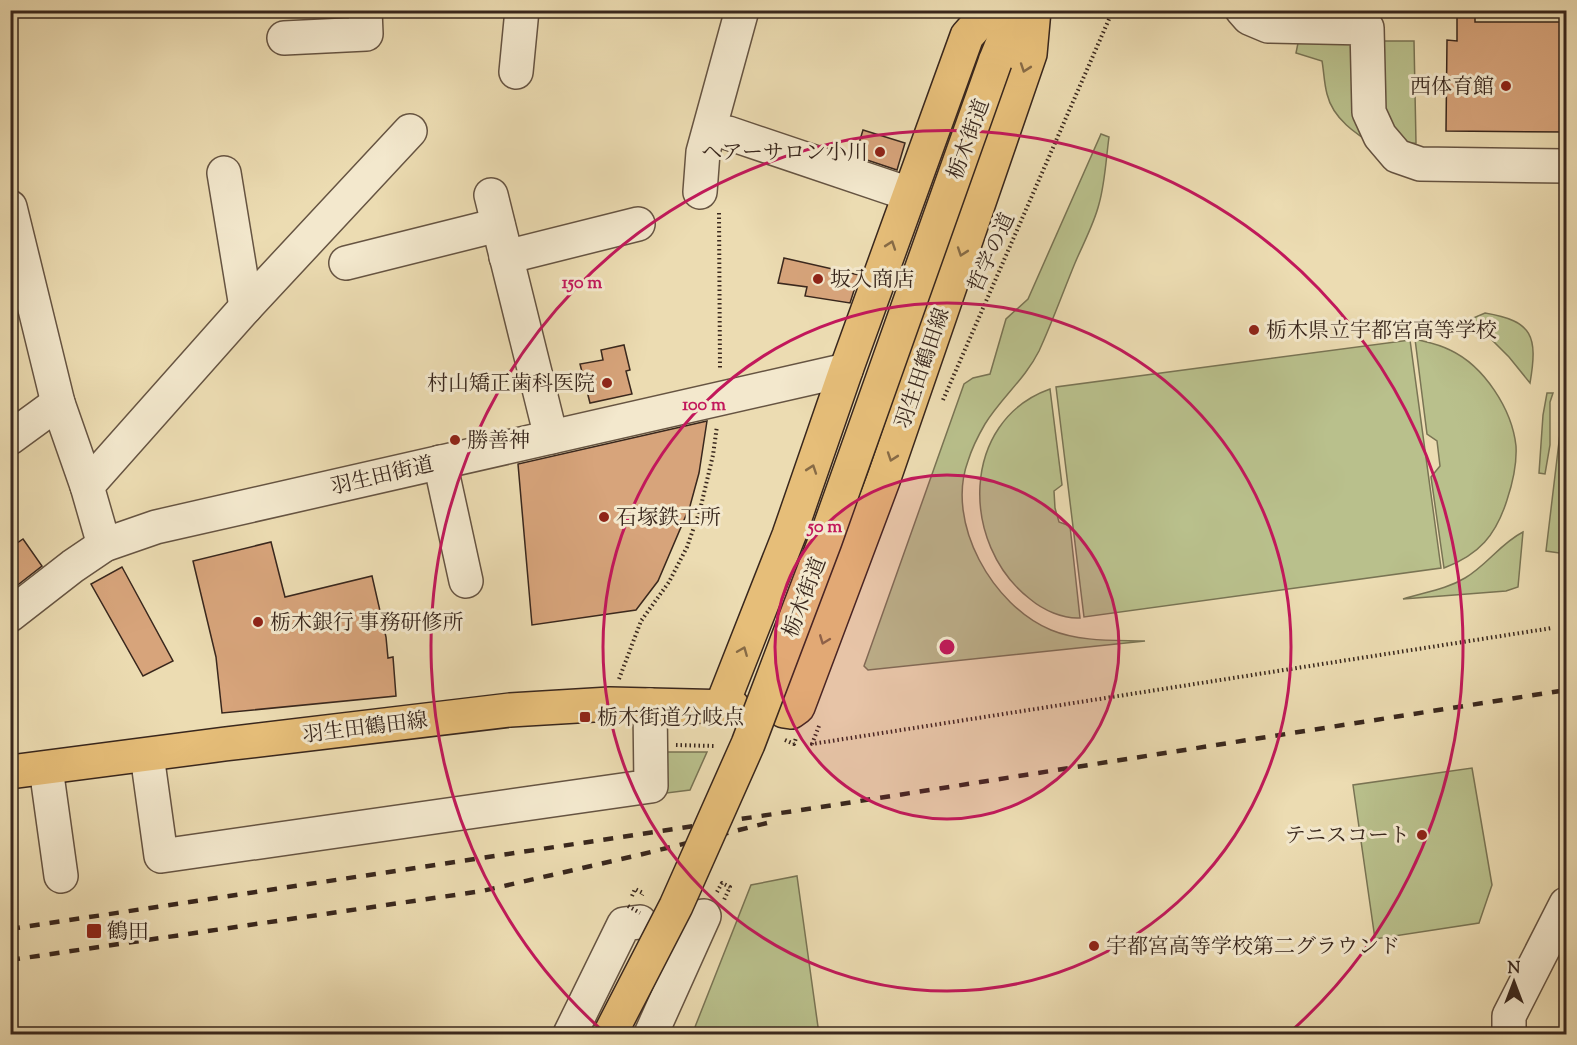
<svg xmlns="http://www.w3.org/2000/svg" width="1577" height="1045" font-family="'Sorts Mill Goudy','Noto Serif JP',serif">
<rect width="100%" height="100%" fill="#ecdcb2"/>
<filter id="stains"><feTurbulence type="fractalNoise" baseFrequency=".00333" numOctaves="4"/><feColorMatrix values="0 0 0 0 .2 0 0 0 0 .09 0 0 0 0 .02 0 0 0 .5 -.17"/></filter>
<radialGradient id="worn" r=".72"><stop offset=".6" stop-color="#630" stop-opacity="0"/><stop offset="1" stop-color="#630" stop-opacity=".3"/></radialGradient>
<!-- green -->
<g fill="#b9c08c" stroke="#797454" stroke-width="1.5">
<path d="M1376 41H1414L1416 143 1397 144 1387 133Z"/>
<path d="M1354 42 1377 147C1356 134 1333 119 1327 94 1324 83 1324 72 1322 61L1296 53 1298 43Z"/>
<path d="M1101 134 1109 137C1106 159 1105 183 1099 204 1094 224 1083 244 1075 263 1063 292 1052 323 1039 351 1025 379 1001 398 985 424 978 436 972 448 968 461 945 523 993 606 1051 630 1080 642 1115 640 1145 641L868 670 864 666 964 384 973 378 990 374 1006 319 1028 299Z"/>
<path d="M1485 313C1533 321 1538 336 1530 383L1509 357 1471 319Z"/>
<path d="M1415 339C1427 342 1439 344 1450 350 1484 366 1512 409 1516 446 1517 464 1513 482 1507 500 1496 535 1479 555 1444 568L1431 477 1440 466 1437 441 1427 434Z"/>
<path d="M1410 340 1441 568 1084 617 1056 387Z"/>
<path d="M1050 389 1062 485 1054 491 1055 508 1059 522 1070 526 1080 618C1063 619 1043 610 1030 599 960 545 960 421 1050 389Z"/>
<path d="M1547 393H1553L1550 402V445L1545 474 1539 473 1543 415Z"/>
<path d="M1564 400H1566V554L1546 551Z"/>
<path d="M1523 532 1518 587 1506 591 1403 599C1424 592 1445 590 1465 578 1487 565 1501 543 1523 532Z"/>
<path d="M660 752H707L690 790 659 794Z"/>
<path d="M1472 768 1492 885 1479 923 1375 939 1353 785Z"/>
<path d="M797 876 819 1034H698L693 1032 751 885Z"/>
</g>
<!-- building -->
<g fill="#d7a47b" stroke="#39271d" stroke-width="1.5">
<path d="M1457 10H1475V22H1566V132L1446 131 1447 40 1457 41Z"/>
<path d="M863 130 905 143 897 170 855 156Z"/>
<path d="M784 258 859 275 850 303 805 296 807 287 778 283Z"/>
<path d="M624 345 630 370 626 371 632 394 590 403 580 364 603 360 601 350Z"/>
<path d="M707 421 699 473 690 506 658 581 636 610 532 625 518 464Z"/>
<path d="M23 539 42 566 10 591V548Z"/>
<path d="M271 542 285 597 372 576 386 637 388 658 393 657 396 696 222 713 216 657 193 561Z"/>
<path d="M122 567 173 661 143 676 91 584Z"/>
</g>
<g fill="none" stroke-linecap="round" stroke-linejoin="round">
<!-- minor casing -->
<g stroke="#665442" stroke-width="36">
<g id="minor">
<path d="M1242 10 1249 18 1268 26 1367 28 1369 112 1380 136 1397 156 1420 164 1566 166"/>
<path d="M284 38 366 34 365 10"/>
<path d="M516 72 522 10"/>
<path d="M728 133 909 194"/>
<path d="M224 173 246 307"/>
<path d="M700 192 703 152 742 10"/>
<path d="M491 195 551 437"/>
<path d="M10 207 58 403 87 486 104 545"/>
<path d="M506 257 638 224"/>
<path d="M346 263 498 225"/>
<path d="M10 438 58 403"/>
<path d="M440 462 466 581"/>
<path d="M87 486 246 307 410 131"/>
<path d="M10 615 73 566 104 545 156 527 846 370"/>
<path d="M147 755 161 856 651 786 650 705"/>
<path d="M46 768 61 876"/>
<path d="M570 1034 624 924 640 922"/>
<path d="M651 1034 704 916 693 918"/>
<path d="M1509 1034V1016L1566 904"/>
</g>
</g>
<!-- major casing -->
<g stroke="#39271d" stroke-width="36">
<g id="major">
<path d="M995 62 1016 10"/>
<path d="M722 705 789 535 846 370 967 36 990 10"/>
<path d="M784 711 791 712 798 707 884 478 1030 54 1034 10"/>
<path d="M10 772 225 744 510 710 610 704 733 707"/>
</g>
</g>
<!-- path -->
<g stroke="#39271d" stroke-width="4" stroke-dasharray="1.5 3" stroke-linecap="butt">
<path d="M719 213 720 370"/>
<path d="M943 400 1113 10"/>
<path d="M619 679 641 621 669 582 687 547 700 510 713 455 717 426"/>
<path d="M819 726 812 744 1552 628"/>
<path d="M785 740 794 744 796 738"/>
<path d="M676 745 714 746"/>
<path d="M717 892 722 883 730 887 724 900"/>
<path d="M632 896 635 889 643 893 642 895"/>
</g>
<!-- minor -->
<use href="#minor" stroke="#f3e8cd" stroke-width="33"/>
<!-- major -->
<use href="#major" stroke="#e6be79" stroke-width="33"/>
<!-- rail -->
<g stroke="#39271d" stroke-width="4.5" stroke-dasharray="10 10" stroke-linecap="butt">
<path d="M10 929 847 803 1566 690"/>
<path d="M10 960 482 891 639 855 771 822"/>
</g>
<!-- major-bridge casing -->
<g stroke="#39271d" stroke-width="36" stroke-linecap="butt">
<path id="major-bridge" d="M610 1034 676 906 748 744 825 541 995 62"/>
</g>
<!-- path-bridge -->
<path stroke="#39271d" stroke-width="4" stroke-dasharray="1.5 3" stroke-linecap="butt" d="M628 906 640 913"/>
<!-- major-bridge -->
<use href="#major-bridge" stroke="#e6be79" stroke-width="33"/>
</g>
<!-- one-way arrows -->
<defs><path id="oneway-chevron" d="M-2-3.5L2.5 0L-2 3.5" fill="none" stroke-width="1.6" stroke-linecap="round" stroke-linejoin="round" transform="scale(1.5)"/></defs>
<g stroke="#876b46">
<use href="#oneway-chevron" transform="translate(1025 68) rotate(109)"/>
<use href="#oneway-chevron" transform="translate(891 245) rotate(-71)"/>
<use href="#oneway-chevron" transform="translate(962 252) rotate(109)"/>
<use href="#oneway-chevron" transform="translate(892 457) rotate(109)"/>
<use href="#oneway-chevron" transform="translate(812 469) rotate(-71)"/>
<use href="#oneway-chevron" transform="translate(824 640) rotate(111)"/>
<use href="#oneway-chevron" transform="translate(743 651) rotate(-68)"/>
</g>
<!-- distance rings -->
<circle cx="947" cy="647" r="172" fill="#c2185b" fill-opacity=".12"/>
<g fill="none" stroke="#c2185b" stroke-width="3">
<circle cx="947" cy="647" r="172"/>
<circle cx="947" cy="647" r="344"/>
<path d="M605 1033A516 516 0 1 1 1289 1033"/>
</g>
<!-- markers -->
<g fill="#8f2418" stroke="#f3e8cd" stroke-width="2">
<circle cx="1506" cy="86" r="6"/>
<circle cx="880" cy="152" r="6"/>
<circle cx="818" cy="279" r="6"/>
<circle cx="1254" cy="330" r="6"/>
<circle cx="607" cy="383" r="6"/>
<circle cx="455" cy="440" r="6"/>
<circle cx="604" cy="517" r="6"/>
<circle cx="258" cy="622" r="6"/>
<rect x="579" y="711" width="12" height="12" rx="3"/>
<circle cx="1422" cy="835" r="6"/>
<rect x="86" y="923" width="16" height="16" rx="3"/>
<circle cx="1094" cy="946" r="6"/>
</g>
<g text-anchor="middle" stroke-width="6" stroke-linejoin="round" paint-order="stroke">
<!-- poi labels -->
<g font-size="21" fill="#39271d" stroke="#f3e8cd" text-anchor="start">
<text x="1494" y="93" text-anchor="end">西体育館</text>
<text x="868" y="159" text-anchor="end">ヘアーサロン小川</text>
<text x="830" y="286">坂入商店</text>
<text x="1266" y="337">栃木県立宇都宮高等学校</text>
<text x="595" y="390" text-anchor="end">村山矯正歯科医院</text>
<text x="467" y="447">勝善神</text>
<text x="616" y="524">石塚鉄工所</text>
<text x="270" y="629">栃木銀行 事務研修所</text>
<text x="597" y="724">栃木街道分岐点</text>
<text x="1410" y="842" text-anchor="end">テニスコート</text>
<text x="107" y="938">鶴田</text>
<text x="1106" y="953">宇都宮高等学校第二グラウンド</text>
</g>
<!-- street labels -->
<g font-size="21" fill="#39271d" stroke="#f3e8cd">
<text transform="translate(968 139) rotate(-70)" y="7">栃木街道</text>
<text transform="translate(991 252) rotate(-66)" y="7">哲学の道</text>
<text transform="translate(922 368) rotate(-71)" y="7">羽生田鶴田線</text>
<text transform="translate(382 475) rotate(-13)" y="7">羽生田街道</text>
<text transform="translate(804 597) rotate(-69)" y="7">栃木街道</text>
<text transform="translate(365 727) rotate(-7)" y="7">羽生田鶴田線</text>
</g>
</g>
<circle cx="947" cy="647" r="9" fill="#c2185b" stroke="#f3e8cd" stroke-width="3"/>
<g font-size="18" text-anchor="middle" font-weight="bold" fill="#c2185b" stroke="#f3e8cd" stroke-width="6" stroke-linejoin="round" paint-order="stroke">
<text x="582" y="288">150 m</text>
<text x="704" y="410">100 m</text>
<text x="825" y="532">50 m</text>
</g>
<!-- margin -->
<rect width="1577" height="1045" fill="none" stroke="#ecdcb2" stroke-width="36"/>
<rect x="12" y="12" width="1553" height="1021" fill="none" stroke="#39271d" stroke-width="3"/>
<rect x="18" y="18" width="1541" height="1009" fill="none" stroke="#39271d" stroke-width="1.5"/>
<!-- north arrow -->
<g transform="translate(1514 982)" stroke="#f3e8cd" stroke-width="4.5" paint-order="stroke">
<path d="M0-4.5L10 22L0 15L-10 22Z" fill="#39271d"/>
<text y="-9" font-size="16" font-weight="bold" text-anchor="middle" fill="#39271d">N</text>
</g>
<rect width="100%" height="100%" filter="url(#stains)"/>
<rect width="100%" height="100%" fill="url(#worn)"/>
</svg>
